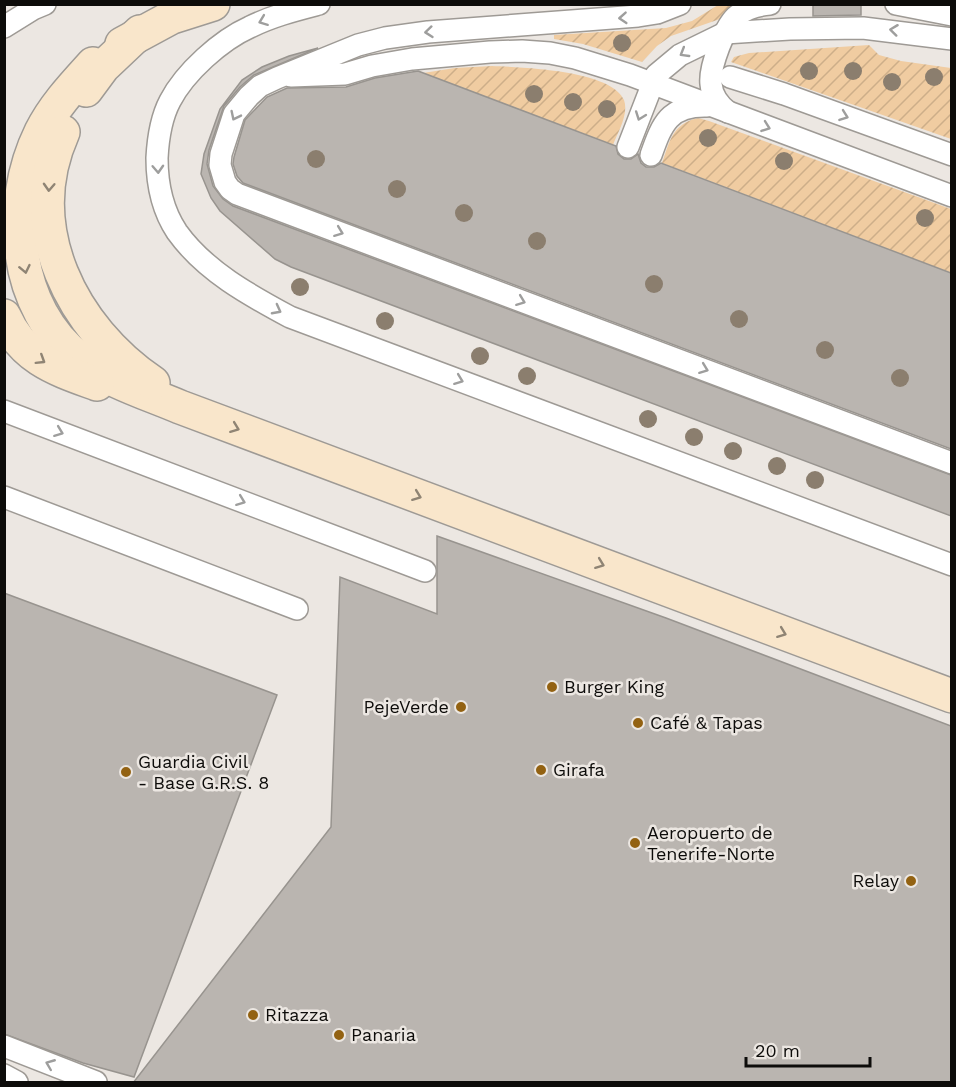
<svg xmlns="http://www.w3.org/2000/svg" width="956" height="1087" font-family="'Work Sans',sans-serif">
<defs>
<pattern id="garden-furrows" width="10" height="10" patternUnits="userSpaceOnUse" patternTransform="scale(1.5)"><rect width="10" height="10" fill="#f0cca1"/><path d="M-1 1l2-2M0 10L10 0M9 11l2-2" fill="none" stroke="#cdae89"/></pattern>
</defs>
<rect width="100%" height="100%" fill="#ece7e2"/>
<!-- garden -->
<g fill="url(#garden-furrows)">
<path d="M718 5H742L720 19 671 36 657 46 642 62 583 44 554 39V35L666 28 692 21Z"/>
<path d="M869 45 879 55 901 61 951 68V139L731 62 734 57 749 53Z"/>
<path d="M492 66C520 67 612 70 624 100 629 114 618 132 613 145L423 73 455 68Z"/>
<path d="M698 118 709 121 951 209V273L662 163C670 141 672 124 698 118Z"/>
</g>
<!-- building -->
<g fill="#bab5b0" stroke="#98948f" stroke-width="1.5">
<path d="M813 4H861V15L813 16Z"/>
<path d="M318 48 254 75 240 87 224 106 209 150 207 164 213 186 223 199 233 206 951 475V516L291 267 275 259 220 211 211 198 201 174 204 154 220 109 242 80 262 67 289 56Z"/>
<path d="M418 71 616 146 618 154 624 159H631L638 154 641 163 646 167H654L661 163 951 273V449L243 183 237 176 233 164 234 157 245 120 267 97 287 88 346 87 375 78Z"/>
<path d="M437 536 666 618 951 726V1083H133L331 827 340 577 437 614Z"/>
<path d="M4 593 277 695 134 1077 83 1063 4 1034Z"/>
</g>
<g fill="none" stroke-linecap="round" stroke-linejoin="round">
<!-- service casing -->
<g stroke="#9e9a95" stroke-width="24">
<g id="service">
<path d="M319 4C296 10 272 16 250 27 221 40 185 72 170 101 161 118 158 139 157 158 157 184 163 211 177 232 205 271 249 295 290 317L952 565"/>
<path d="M680 4 657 13 638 16 428 32 385 38 358 45 277 78 260 86 249 96 234 114 221 154 220 165 225 182 230 189 237 194 952 463"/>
<path d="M896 4 952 15"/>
<path d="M4 27 33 9 45 4"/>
<path d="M291 76 345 74 372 66 412 59 490 52 522 51 550 53 575 58 630 75 952 196"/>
<path d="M730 77 784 94 952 155"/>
<path d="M728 112C719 105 712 95 711 84 709 68 725 24 738 15 747 8 759 5 770 4"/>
<path d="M628 147 656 75 680 55 725 33 790 29 863 28 952 39"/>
<path d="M651 155C662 124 669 105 707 106"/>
<path d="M4 411 425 571"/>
<path d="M4 497 297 609"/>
<path d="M4 1046 96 1082"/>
<path d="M4 1075 17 1082"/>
</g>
</g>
<!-- secondary casing -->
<g stroke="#9e9a95" stroke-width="36">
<g id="secondary">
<path d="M122 44 172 17 213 4"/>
<path d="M93 64C74 85 54 106 41 132 5 205 13 309 81 360 110 382 147 393 180 407L952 696"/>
<path d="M86 90 103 67 140 32"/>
<path d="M63 132C20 228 72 328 153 383"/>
<path d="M4 316C23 359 56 369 97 384"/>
</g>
</g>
<!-- service -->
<use href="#service" stroke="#fff" stroke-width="21"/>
<!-- secondary -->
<use href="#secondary" stroke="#f9e6cb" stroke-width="33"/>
</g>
<!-- trees -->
<g fill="#8b7e6e">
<circle cx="622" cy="43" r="9"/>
<circle cx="809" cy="71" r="9"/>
<circle cx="853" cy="71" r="9"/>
<circle cx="934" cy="77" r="9"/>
<circle cx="892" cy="82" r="9"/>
<circle cx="534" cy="94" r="9"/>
<circle cx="573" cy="102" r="9"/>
<circle cx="607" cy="109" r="9"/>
<circle cx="708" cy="138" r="9"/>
<circle cx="316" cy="159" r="9"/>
<circle cx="784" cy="161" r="9"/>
<circle cx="397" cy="189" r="9"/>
<circle cx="464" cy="213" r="9"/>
<circle cx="925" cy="218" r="9"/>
<circle cx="537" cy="241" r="9"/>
<circle cx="654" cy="284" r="9"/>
<circle cx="300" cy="287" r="9"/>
<circle cx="739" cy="319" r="9"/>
<circle cx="385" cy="321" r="9"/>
<circle cx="825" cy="350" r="9"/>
<circle cx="480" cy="356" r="9"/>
<circle cx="527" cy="376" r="9"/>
<circle cx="900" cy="378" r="9"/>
<circle cx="648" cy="419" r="9"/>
<circle cx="694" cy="437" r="9"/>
<circle cx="733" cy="451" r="9"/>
<circle cx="777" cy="466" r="9"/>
<circle cx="815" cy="480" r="9"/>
</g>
<!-- one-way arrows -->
<defs><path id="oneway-chevron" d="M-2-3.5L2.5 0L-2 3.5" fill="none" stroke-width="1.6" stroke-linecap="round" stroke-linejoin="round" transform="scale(1.5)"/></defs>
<g stroke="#9e9e9d">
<use href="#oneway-chevron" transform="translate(623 18) rotate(176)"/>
<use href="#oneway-chevron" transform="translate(263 21) rotate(159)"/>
<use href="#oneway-chevron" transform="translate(894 30) rotate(-173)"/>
<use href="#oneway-chevron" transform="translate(429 32) rotate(174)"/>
<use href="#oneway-chevron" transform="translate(684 53) rotate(149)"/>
<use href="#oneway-chevron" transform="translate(235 116) rotate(116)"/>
<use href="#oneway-chevron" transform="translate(640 116) rotate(110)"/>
<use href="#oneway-chevron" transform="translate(844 116) rotate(20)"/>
<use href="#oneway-chevron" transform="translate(766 127) rotate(20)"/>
<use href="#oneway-chevron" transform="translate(158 169) rotate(87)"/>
<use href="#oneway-chevron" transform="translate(339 232) rotate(21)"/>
<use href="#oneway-chevron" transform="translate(521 301) rotate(21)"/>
<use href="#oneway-chevron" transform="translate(277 310) rotate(28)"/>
<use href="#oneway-chevron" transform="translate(704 369) rotate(21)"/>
<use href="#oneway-chevron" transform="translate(459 380) rotate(21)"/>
<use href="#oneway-chevron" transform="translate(59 432) rotate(21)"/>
<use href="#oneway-chevron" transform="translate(241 501) rotate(21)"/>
<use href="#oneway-chevron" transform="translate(50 1064) rotate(-158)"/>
</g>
<g stroke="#8f8474">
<use href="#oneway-chevron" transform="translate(49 187) rotate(93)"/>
<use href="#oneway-chevron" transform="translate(25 269) rotate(78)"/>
<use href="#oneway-chevron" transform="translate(41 360) rotate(32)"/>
<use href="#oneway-chevron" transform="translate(235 428) rotate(21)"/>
<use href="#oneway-chevron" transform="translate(417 496) rotate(21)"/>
<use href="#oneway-chevron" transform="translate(600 564) rotate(21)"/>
<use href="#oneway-chevron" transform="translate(782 633) rotate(21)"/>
</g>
<!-- markers -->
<g fill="#936212" stroke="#ece7e2" stroke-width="2">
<circle cx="552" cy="687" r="6"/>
<circle cx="461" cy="707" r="6"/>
<circle cx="638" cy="723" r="6"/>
<circle cx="541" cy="770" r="6"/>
<circle cx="126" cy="772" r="6"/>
<circle cx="635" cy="843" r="6"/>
<circle cx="911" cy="881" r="6"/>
<circle cx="253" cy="1015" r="6"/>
<circle cx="339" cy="1035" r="6"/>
</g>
<g text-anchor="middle" stroke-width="5" stroke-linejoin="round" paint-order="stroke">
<!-- poi labels -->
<g font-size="18" fill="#0d0c0a" stroke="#ece7e2" text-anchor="start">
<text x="564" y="693">Burger King</text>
<text x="449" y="713" text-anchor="end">PejeVerde</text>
<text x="650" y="729">Café &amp; Tapas</text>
<text x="138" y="768">Guardia Civil<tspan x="138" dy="21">- Base G.R.S. 8</tspan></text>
<text x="553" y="776">Girafa</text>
<text x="647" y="839">Aeropuerto de<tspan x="647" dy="21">Tenerife-Norte</tspan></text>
<text x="899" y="887" text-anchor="end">Relay</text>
<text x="265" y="1021">Ritazza</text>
<text x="351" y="1041">Panaria</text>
</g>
</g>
<!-- border -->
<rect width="956" height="1087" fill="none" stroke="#0d0c0a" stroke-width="12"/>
<!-- scale -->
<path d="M746 1057v9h124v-9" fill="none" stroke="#0d0c0a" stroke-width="3"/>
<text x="755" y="1057" font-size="18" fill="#0d0c0a" stroke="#ece7e2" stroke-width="4.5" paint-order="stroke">20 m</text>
</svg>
